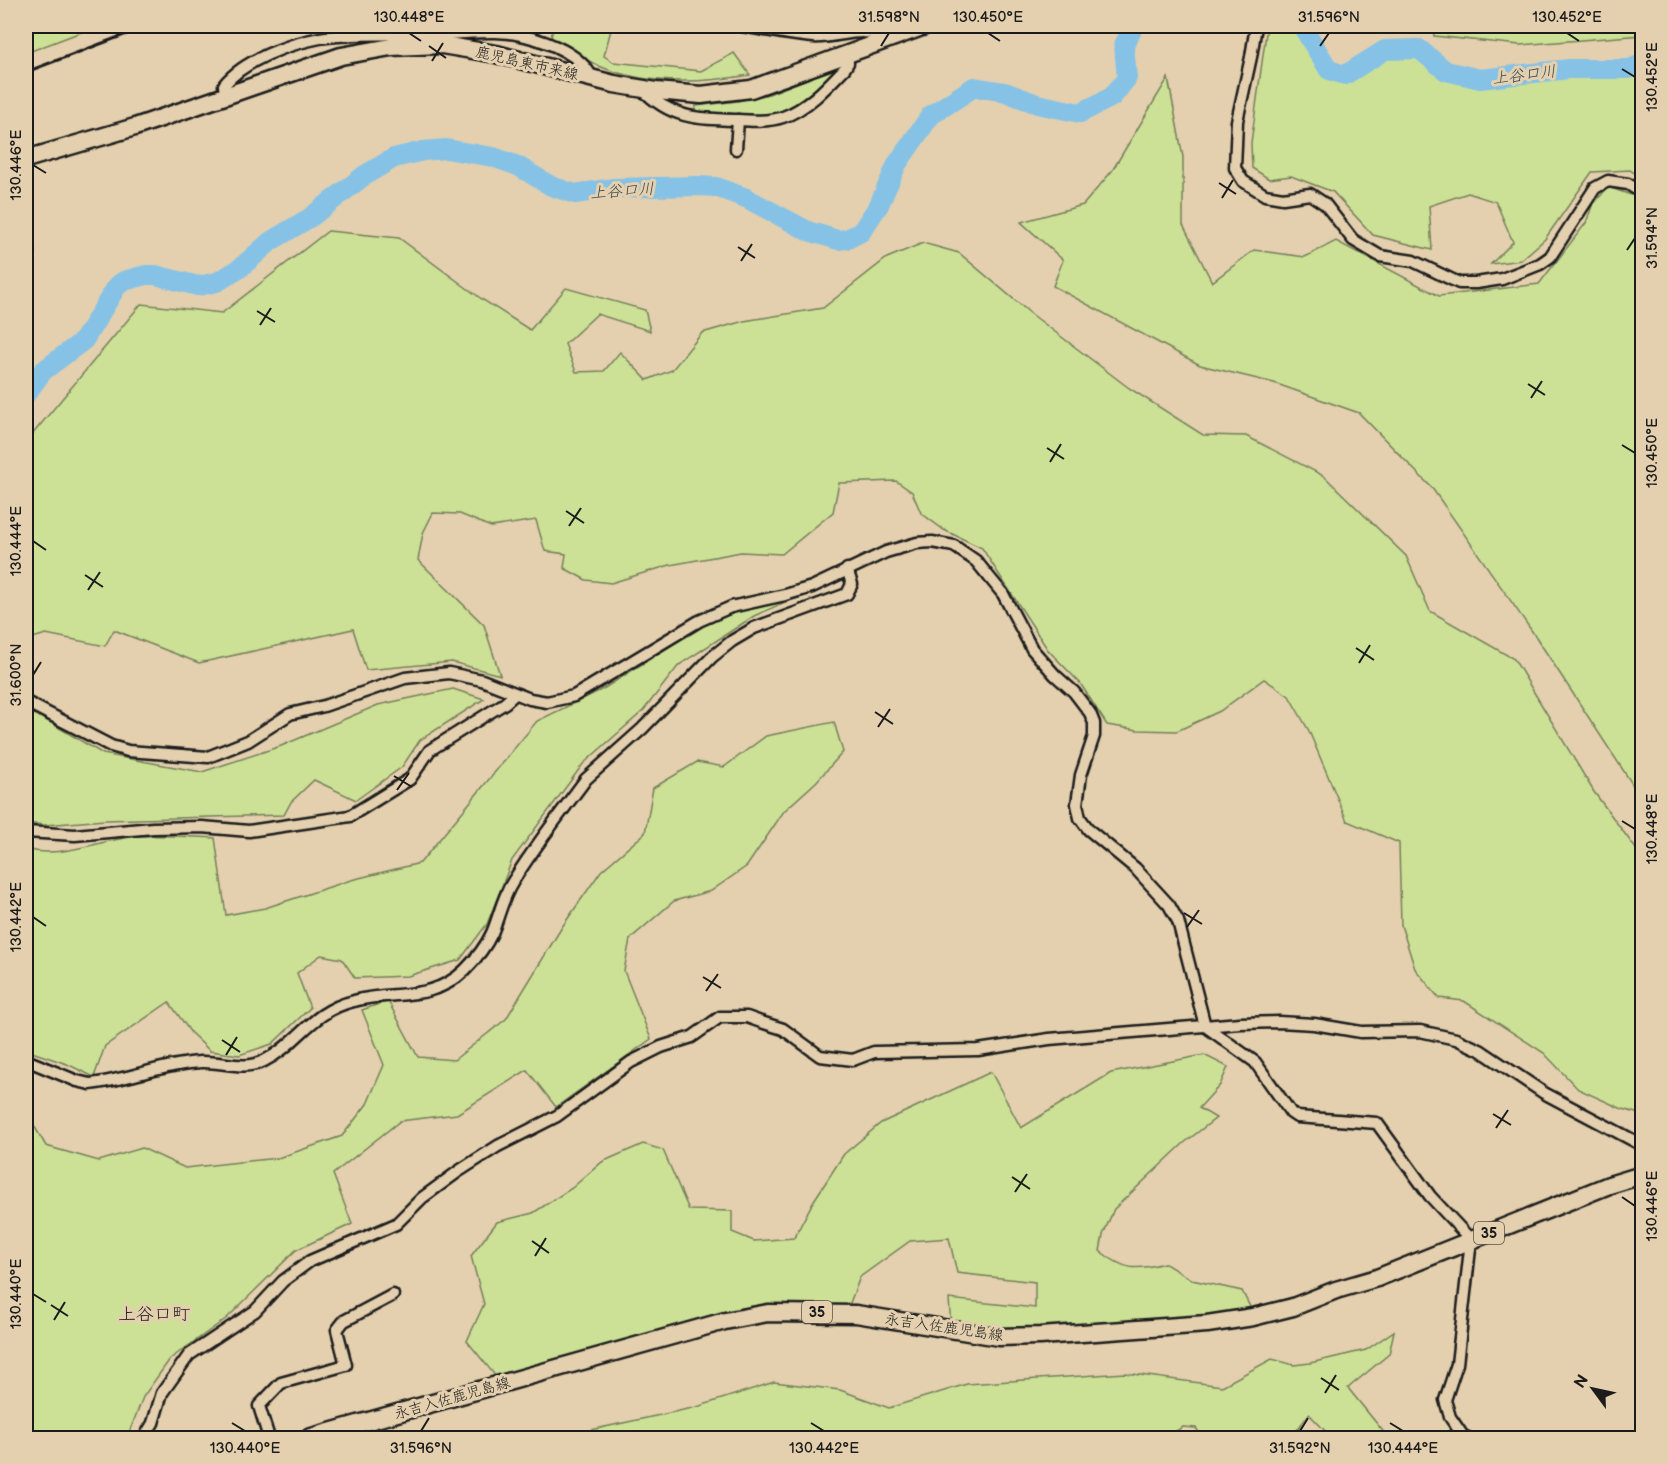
<svg xmlns="http://www.w3.org/2000/svg" width="1668" height="1464" font-family="'Balsamiq Sans','Klee One',sans-serif">
<rect width="100%" height="100%" fill="#e4d0ae"/>
<filter id="ink" filterUnits="userSpaceOnUse"><feTurbulence type="fractalNoise" baseFrequency=".0167" numOctaves="2"/><feDisplacementMap in="SourceGraphic" scale="12" xChannelSelector="R" yChannelSelector="G"/><feConvolveMatrix kernelMatrix="1 2 1 2 8 2 1 2 1" color-interpolation-filters="sRGB"/></filter>
<g filter="url(#ink)">
<!-- green -->
<g fill="#cce196" stroke="#747e59" stroke-width="1.5">
<path d="M26 26H97L26 53Z"/>
<path d="M506 26H612L604 56 613 62 701 71 734 53 750 75C702 83 645 86 599 66 583 59 567 47 551 38L553 28Z"/>
<path d="M774 26H891L817 31Z"/>
<path d="M1267 26H1296L1324 76 1344 81 1385 55H1413L1443 77 1481 87 1573 75H1637L1642 73V178L1630 170 1592 172 1545 239 1521 260 1491 264 1513 242 1496 202 1468 193 1429 206 1432 250 1373 235 1333 192 1291 176 1269 179 1252 168 1251 143Z"/>
<path d="M1433 26H1642V35L1520 45 1434 36Z"/>
<path d="M840 66C822 84 800 109 774 115 753 119 717 113 695 112L696 106 738 101 769 94Z"/>
<path d="M1168 78 1183 157V225L1212 282 1254 250 1305 257 1336 241 1439 296 1539 284 1586 223 1592 206 1608 187 1634 196 1642 204V799L1536 637 1432 488 1359 413 1274 383 1200 365 1053 286 1063 260 1021 222 1083 205 1112 171Z"/>
<path d="M328 231 399 238 483 300 530 330 566 288 645 310 650 331 597 314 565 344 576 372 604 371 620 352 647 380 672 370 702 333 744 321 823 308 887 258 923 243 959 253 1030 313 1129 388 1203 435 1246 436 1324 476 1406 556 1430 611 1514 659 1594 792 1642 857V1115L1620 1108 1578 1089 1544 1053 1464 1001 1439 998 1415 969 1401 925 1399 843 1347 821 1309 731 1289 696 1264 679 1220 711 1177 731 1138 730 1107 725 1080 683 1048 650 982 548 944 530 921 513 912 492 896 481 839 483 833 512 782 554 741 552 670 565 611 583 586 580 564 568 566 554 545 551 536 520 491 527 460 514 433 513 423 533 418 560 484 625 500 675 452 662 366 670 353 629 199 663 114 630 105 646 46 634 26 640V442L141 304 222 313Z"/>
<path d="M776 601 783 603 754 616 679 665 643 711 583 764 512 860 487 924 460 960 408 976 355 978 342 959 321 955 297 973 310 1008 272 1044 239 1055 210 1051 191 1033 169 1002 105 1046 94 1077 67 1064 26 1050V849C60 859 97 841 131 837 158 834 188 837 215 838L226 915 265 908 351 880 420 863 537 721 603 689 711 620Z"/>
<path d="M453 689 484 699 420 740 402 767 356 800 314 780 291 802 284 815 105 820 45 825 26 823V708L103 754 202 772 281 746 378 705Z"/>
<path d="M834 722 843 752 816 782 784 811 747 866 711 891 674 901 630 939 624 971 651 1039 556 1107 527 1070 457 1114 400 1121 333 1174 352 1224 296 1250 227 1318 170 1359 143 1397 127 1438H26V1126L33 1124 46 1146 99 1161 142 1148 185 1168 278 1158 342 1136 367 1104 384 1065 362 1010 388 1001 418 1057 454 1060 506 1019 562 927 601 871 645 833 653 788 697 762 724 767 766 736Z"/>
<path d="M1204 1055 1228 1067 1220 1085 1199 1108 1216 1118 1184 1143 1114 1209 1103 1235 1100 1251C1124 1270 1135 1271 1164 1263L1192 1280 1242 1291 1252 1311 1189 1320 1034 1332 951 1327 949 1299 1035 1308V1282L957 1273 949 1238 910 1241 860 1277 848 1308 751 1310 497 1378 467 1341 484 1304 471 1256 497 1222 533 1213 572 1188 602 1162 643 1144 663 1150 689 1210 732 1211V1232L754 1241 794 1238 813 1202 844 1154 881 1123 991 1072 1021 1128 1111 1073Z"/>
<path d="M1394 1331 1389 1354 1348 1388 1386 1435 1378 1438H1332L1309 1414 1294 1434 1297 1438H1203L1196 1428 1183 1427 1163 1438H554L697 1407 774 1382 840 1390 889 1408 967 1384 1125 1373 1222 1386 1272 1359 1294 1365 1310 1363 1366 1350Z"/>
</g>
<g fill="none" stroke-linecap="round" stroke-linejoin="round">
<!-- river -->
<g stroke="#86c2e6" stroke-width="20">
<path d="M1302 26 1329 70 1345 75 1385 50 1419 49 1446 71 1480 79 1569 69H1629L1642 64"/>
<path d="M26 394 43 371 84 340 117 286 124 281 146 275H155L198 286 217 282 239 269 271 241 311 217 365 175 394 158 423 151 446 149 493 157 518 166 551 186 575 194 614 188 698 186 716 187 746 198 808 231 838 240 847 239 861 232 879 205 897 164 931 115 974 87 1005 92 1037 104 1080 113 1112 97 1127 78 1124 45 1134 26"/>
</g>
<!-- minor casing -->
<g stroke="#1c1c1c" stroke-width="15">
<g id="minor">
<path d="M742 26C765 30 789 35 813 37 837 39 866 23 887 40"/>
<path d="M1256 26 1251 57 1237 121 1235 168 1243 181 1265 195 1283 198 1310 194 1325 204 1353 240 1380 256 1413 261 1459 283H1476L1502 279 1540 264 1550 257 1595 188 1608 181 1628 184 1642 193"/>
<path d="M642 89C671 119 698 119 737 120 752 121 768 122 783 117 807 109 828 86 845 68L848 63 847 55"/>
<path d="M225 96 224 85C244 60 289 44 320 38 331 36 342 36 352 35 384 34 416 34 448 34 474 33 500 29 525 36 549 42 582 55 592 78"/>
<path d="M736 149 738 120"/>
<path d="M26 234 28 252"/>
<path d="M26 702 111 746 128 751 208 757 248 741 290 714 324 706 405 678 449 673 482 680 530 699 547 702 574 696 699 621 731 607 785 595 812 587 886 552 917 543 932 542 954 546 976 561 1003 594 1032 649 1055 675 1074 692 1090 713 1094 723V736L1081 775 1077 804 1080 818 1089 830 1135 868 1169 905 1178 921 1205 1026 1255 1062 1291 1113 1297 1117 1377 1123 1430 1196 1471 1240 1457 1364 1445 1400 1450 1417 1463 1436 1468 1438"/>
<path d="M26 832 75 835 153 828 202 827 249 831 350 816 410 779 430 750 505 703 515 694"/>
<path d="M26 1060 77 1081 90 1084C128 1080 163 1064 201 1062 223 1061 244 1071 264 1061 298 1044 311 1011 354 1001 394 990 431 1003 465 970 475 960 486 946 492 933 499 917 502 899 512 883 534 847 561 813 586 779L642 729 712 657 732 641 754 628 847 594 852 584 847 569"/>
<path d="M144 1438 153 1423 162 1393 189 1355 255 1311 283 1281 310 1261 396 1224 422 1198 459 1171 498 1146 557 1116 631 1062 661 1047 692 1037 720 1017H747L761 1022 783 1029 820 1056 853 1060 874 1052 978 1050 1049 1039 1240 1023 1279 1022 1314 1024 1361 1032 1420 1031 1456 1039 1480 1050 1544 1093 1642 1145"/>
<path d="M269 1438 259 1406 281 1383 346 1365 337 1330 344 1321 393 1295"/>
</g>
</g>
<!-- primary casing -->
<g stroke="#1c1c1c" stroke-width="21">
<g id="primary">
<path d="M26 159 135 127 341 56 391 47 442 45 496 54 614 84 656 91 701 95 751 89 925 26"/>
<path d="M308 1438 725 1321 768 1313 856 1314 999 1337 1040 1336 1207 1324 1253 1317 1293 1307 1336 1290 1377 1278 1609 1185 1642 1175"/>
</g>
</g>
<!-- minor -->
<use href="#minor" stroke="#e4d0ae" stroke-width="10"/>
<!-- primary -->
<use href="#primary" stroke="#e4d0ae" stroke-width="16"/>
<!-- rail -->
<path stroke="#1c1c1c" stroke-width="3" d="M26 72 148 26"/>
</g>
</g>
<!-- ticks -->
<path fill="none" stroke="#1c1c1c" stroke-width="2" d="M409 33 421 41M988 33 1000 41M1567 33 1579 41M429 46 446 58M881 46 889 33M1320 46 1329 33M432 61 443 43M1622 69 1635 77M33 165 46 173M1219 183 1236 194M1222 198 1233 180M738 247 755 258M1627 250 1635 238M741 261 752 244M257 311 275 322M260 325 271 308M1528 384 1545 395M1531 398 1542 381M1622 445 1635 453M1047 448 1064 459M1050 462 1061 444M566 511 584 523M569 526 581 508M33 541 46 550M85 575 103 587M88 590 100 572M1356 648 1374 660M1359 663 1370 645M33 675 41 662M875 712 893 724M878 727 890 709M394 776 412 787M397 790 409 773M1622 821 1635 829M1184 913 1202 924M33 917 46 926M1187 927 1199 910M703 977 721 988M706 991 718 974M222 1040 240 1052M226 1055 237 1037M1493 1114 1511 1125M1496 1128 1508 1110M1012 1177 1030 1189M1015 1192 1027 1174M1622 1197 1635 1206M532 1241 549 1253M535 1256 546 1238M33 1294 46 1302M51 1305 68 1316M54 1320 65 1302M1321 1378 1339 1390M1325 1393 1336 1375M232 1423 245 1431M811 1423 824 1431M1390 1423 1403 1431M421 1431 429 1418M1300 1431 1308 1418"/>
<g text-anchor="middle" stroke-width="6" stroke-linejoin="round" paint-order="stroke">
<!-- shield labels -->
<g fill="#e4d0ae" stroke="#585248" stroke-width="1.5">
<rect x="1474" y="1222" width="30" height="22" rx="4.5"/>
<rect x="802" y="1301" width="30" height="22" rx="4.5"/>
</g>
<g font-size="14" font-weight="bold" fill="#1c1c1c">
<text x="1489" y="1238">35</text>
<text x="817" y="1317">35</text>
</g>
<!-- street labels -->
<g font-size="15" fill="#1c1c1c" stroke="#e4d0ae">
<text transform="translate(527 63) rotate(13)" y="5">鹿児島東市来線</text>
<text transform="translate(944 1327) rotate(8)" y="5">永吉入佐鹿児島線</text>
<text transform="translate(452 1398) rotate(-16)" y="5">永吉入佐鹿児島線</text>
</g>
<!-- water labels -->
<g font-size="16" font-style="italic" fill="#36464e" stroke="#e4d0ae">
<text transform="translate(1524 74) rotate(-7)" y="6">上谷口川</text>
<text transform="translate(622 190) rotate(-4)" y="6">上谷口川</text>
</g>
<!-- quarter labels -->
<g font-size="18" fill="#1c1c1c" stroke="#e4d0ae">
<text x="154" y="1320">上谷口町</text>
</g>
</g>
<!-- margin -->
<rect width="1668" height="1464" fill="none" stroke="#e4d0ae" stroke-width="66"/>
<!-- north arrow -->
<g transform="translate(1593 1389) rotate(303)" stroke="#e4d0ae" stroke-width="4.5" paint-order="stroke">
<path d="M0-4.5L10 22L0 15L-10 22Z" fill="#1c1c1c"/>
<text y="-9" font-size="16" font-weight="bold" text-anchor="middle" fill="#1c1c1c">N</text>
</g>
<rect x="33" y="33" width="1602" height="1398" fill="none" stroke="#1c1c1c" stroke-width="2"/>
<g font-size="15" text-anchor="middle" fill="#1c1c1c">
<text x="409" y="22">130.448°E</text>
<text x="889" y="22">31.598°N</text>
<text x="988" y="22">130.450°E</text>
<text x="1329" y="22">31.596°N</text>
<text x="1567" y="22">130.452°E</text>
<text transform="translate(1652 77) rotate(-90)" y="5">130.452°E</text>
<text transform="translate(16 165) rotate(-90)" y="5">130.446°E</text>
<text transform="translate(1652 238) rotate(-90)" y="5">31.594°N</text>
<text transform="translate(1652 453) rotate(-90)" y="5">130.450°E</text>
<text transform="translate(16 541) rotate(-90)" y="5">130.444°E</text>
<text transform="translate(16 675) rotate(-90)" y="5">31.600°N</text>
<text transform="translate(1652 829) rotate(-90)" y="5">130.448°E</text>
<text transform="translate(16 917) rotate(-90)" y="5">130.442°E</text>
<text transform="translate(1652 1206) rotate(-90)" y="5">130.446°E</text>
<text transform="translate(16 1294) rotate(-90)" y="5">130.440°E</text>
<text x="245" y="1453">130.440°E</text>
<text x="421" y="1453">31.596°N</text>
<text x="824" y="1453">130.442°E</text>
<text x="1300" y="1453">31.592°N</text>
<text x="1403" y="1453">130.444°E</text>
</g>
</svg>
